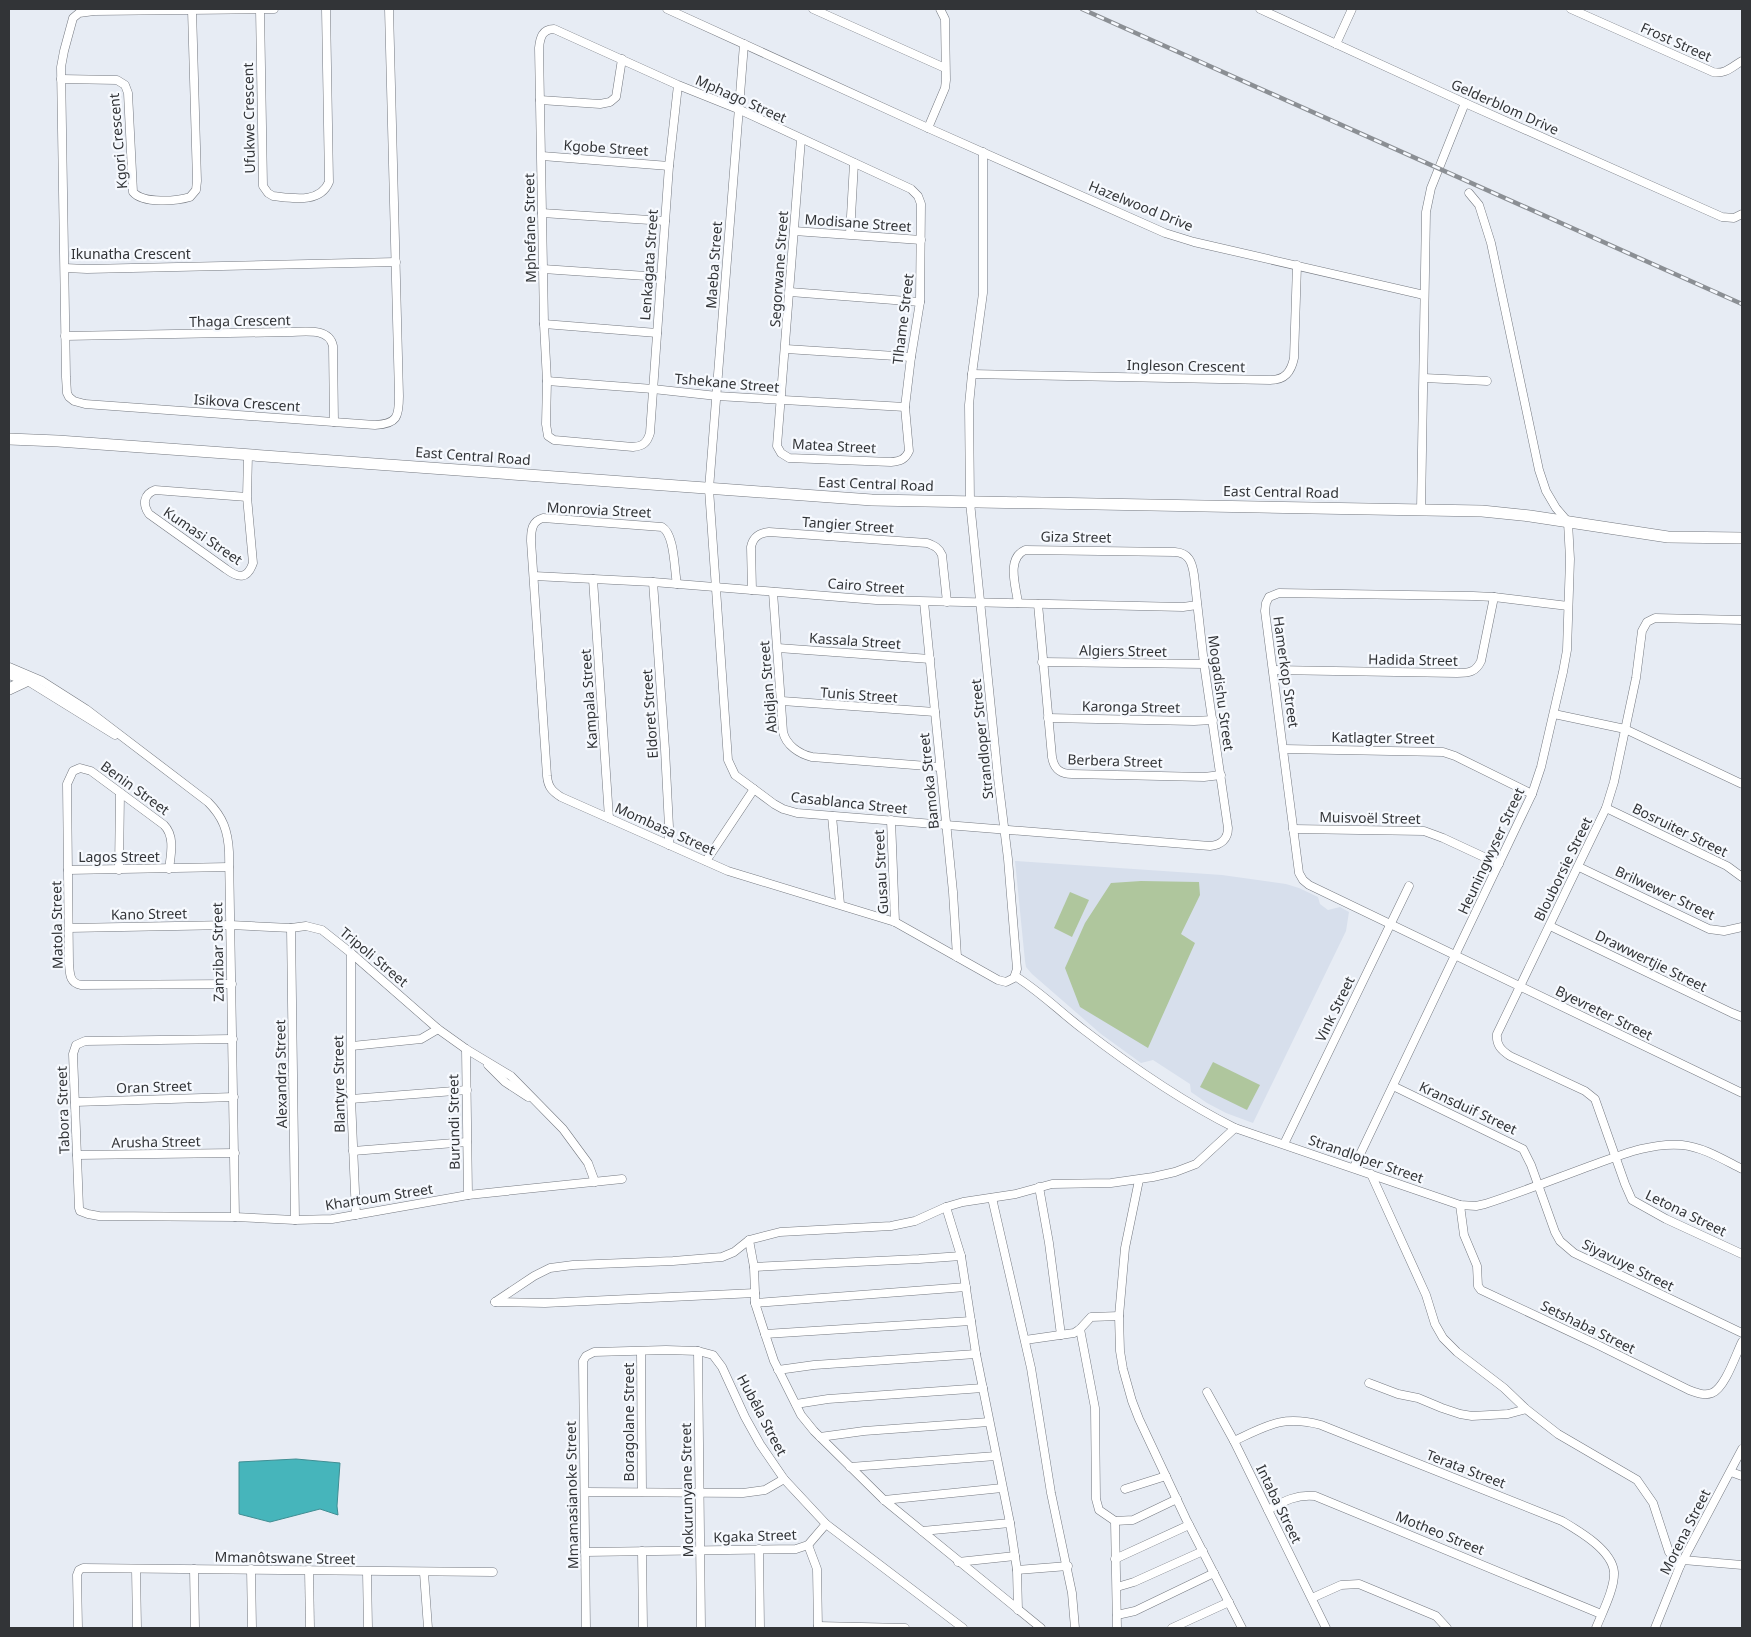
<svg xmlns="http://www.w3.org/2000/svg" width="1751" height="1637" font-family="'Noto Sans',sans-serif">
<rect width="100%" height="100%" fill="#e7ecf4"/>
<!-- built -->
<path fill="#d7dfec" d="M1015 861 1222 875 1286 884 1299 888 1318 897 1320 904 1328 910 1340 907 1349 912 1346 931 1253 1123 1226 1113 1207 1103 1191 1092 1190 1084 1153 1060 1141 1063 1101 1034 1032 974 1026 967 1025 961Z"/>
<!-- green -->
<g fill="#afc69d">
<path d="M1141 881 1199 882 1200 895 1181 934 1195 943 1148 1048 1080 1007 1065 968 1085 923 1111 883Z"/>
<path d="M1070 892 1089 900 1072 937 1054 928Z"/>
<path d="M1213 1062 1260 1085 1247 1110 1200 1087Z"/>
</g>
<!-- water -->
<path fill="#46b5bb" stroke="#408e93" d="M296 1459 340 1463 337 1506 338 1515 320 1509 270 1522 239 1514V1462Z"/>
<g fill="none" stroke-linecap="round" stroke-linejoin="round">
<!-- street casing -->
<g stroke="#757980" stroke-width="9">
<g id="street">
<path d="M260 9 263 186 268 193 273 196C292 198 320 204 329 182L326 9"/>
<path d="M274 9 94 11 79 13 73 18 64 51 61 67 66 377 67 393 69 397 74 401 85 404 375 425C397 424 399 417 399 396L389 9"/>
<path d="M667 9 928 128 1165 233 1194 242 1424 295"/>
<path d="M813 9 945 68"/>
<path d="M1260 9 1465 103 1722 217 1734 218 1742 214"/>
<path d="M1571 9 1713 72C1725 75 1733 66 1742 61"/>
<path d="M744 44 709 489 728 760 735 775 774 804 783 809 797 813 1210 846C1221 845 1228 839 1228 828L1204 664 1194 575C1192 562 1189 553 1175 552L1025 550C1006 559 1016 586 1018 603"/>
<path d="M1336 44 1352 9"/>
<path d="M61 79 117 80 125 85 128 93 133 192C143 204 177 201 190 197L196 190 197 181 192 10"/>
<path d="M678 85 669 166 650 433C647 443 643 446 633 447L554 440 548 436 546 424 547 381 544 324 539 48C540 38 542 29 554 29L678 85 738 109 911 189 918 196 921 204 920 302 911 357 905 407 909 451C905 460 900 461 891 462L789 458 781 453 777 446 801 139"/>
<path d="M540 100 600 104 610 102 616 97 622 59"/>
<path d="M928 128 945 88 946 80 945 19 940 9"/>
<path d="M542 156 669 166"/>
<path d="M542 213 665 221"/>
<path d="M794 231 921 240"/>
<path d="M850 234 854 163"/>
<path d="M65 268 87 269 396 262"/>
<path d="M543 269 661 277"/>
<path d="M790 292 920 302"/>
<path d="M544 324 657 333"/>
<path d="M65 336 289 332C304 332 329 327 333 346L334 422"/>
<path d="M786 349 911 357"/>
<path d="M972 374 1270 380C1285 380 1291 372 1294 358L1297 265"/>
<path d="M1424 378 1487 381"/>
<path d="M547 381 653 389 717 396 905 407"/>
<path d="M247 497 155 490C144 494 142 504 149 514L226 569C238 578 247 580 253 563L247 497 248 455"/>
<path d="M1421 510 1426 212 1431 188 1465 103"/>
<path d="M534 576 653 582 876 600 1183 607 1197 605"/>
<path d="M593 579 609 818"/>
<path d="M653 582 665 749 669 827V845"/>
<path d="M677 584C674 569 675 535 662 527L543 518C532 521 531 530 531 541L547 776C548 787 552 791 561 797L728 871 895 922 998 980 1006 982 1014 978 1017 969 1008 859 998 778 970 502 969 405 972 374 983 293V152"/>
<path d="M752 590 751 547C753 537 759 533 769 532L927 543C935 546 939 548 942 555L947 602"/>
<path d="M773 592 783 732C786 745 799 754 812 757L940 767"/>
<path d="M924 602 953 892 957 957"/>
<path d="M1038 604 1052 757C1054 769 1060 774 1072 774L1204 777 1221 775"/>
<path d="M1568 606 1494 597 1473 596 1279 593 1269 597 1266 603 1265 611 1299 873 1303 880 1309 885 1742 1093"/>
<path d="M1742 620 1655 618 1647 622 1642 631 1636 678 1614 782 1606 808 1497 1034C1496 1045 1501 1050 1510 1056L1585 1091 1595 1099 1625 1184 1632 1200 1666 1219 1742 1254"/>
<path d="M778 648 930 659"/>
<path d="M1042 662 1204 664"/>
<path d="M9 667 42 681 86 709 208 802C223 817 228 831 229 852L235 1217"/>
<path d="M1273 670 1457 673C1469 673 1476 672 1481 661L1494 597"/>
<path d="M9 675 31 683 115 735"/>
<path d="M782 701 935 712"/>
<path d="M1554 714 1625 729 1742 784"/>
<path d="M1048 718 1194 721 1213 720"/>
<path d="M1284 749 1443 752 1455 756 1532 794"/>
<path d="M1606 808 1727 866 1742 877"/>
<path d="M832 816 840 904"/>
<path d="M891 820 895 922"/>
<path d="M1293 829 1424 831 1443 838 1499 864"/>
<path d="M706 861 754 789"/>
<path d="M1579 867 1709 929 1724 931 1742 927"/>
<path d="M169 869C171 854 175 836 164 825L91 771 80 768 73 771 67 784 69 964C70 973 69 983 81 985L232 984"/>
<path d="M68 870 229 867"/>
<path d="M119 870 120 793"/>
<path d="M1550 926 1732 1013 1742 1017"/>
<path d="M69 928 230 925 291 928 306 926 322 930 351 953 438 1029 466 1049 511 1076 563 1129 588 1163 595 1182"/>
<path d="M291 928 295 1220"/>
<path d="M351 953V1099L356 1215"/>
<path d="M1015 976C1042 993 1060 1012 1084 1030 1132 1067 1181 1101 1235 1128L1460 1205 1476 1206 1485 1204C1518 1193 1550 1181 1582 1169 1614 1158 1648 1142 1682 1145 1703 1147 1724 1160 1742 1169"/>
<path d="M233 1039 85 1041 76 1045 73 1054 79 1208 80 1211 88 1214 99 1216 235 1217 295 1220 332 1219 468 1195 622 1179"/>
<path d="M352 1046 421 1039 438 1029"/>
<path d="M466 1049 468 1195"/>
<path d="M488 1065 505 1082 528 1097"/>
<path d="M1393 1086 1523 1149 1531 1165 1555 1232 1560 1241 1574 1253 1742 1333"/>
<path d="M351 1099 467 1090"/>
<path d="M75 1102 234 1097"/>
<path d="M1284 1144 1409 886"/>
<path d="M353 1151 467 1142"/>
<path d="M77 1155 235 1153"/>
<path d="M1354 1167 1532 794 1541 767 1563 672 1567 650 1570 559 1568 522 1556 508 1546 491 1539 470 1491 243 1479 205 1469 193"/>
<path d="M1371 1174 1426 1295 1435 1324 1443 1338 1457 1352 1504 1388 1526 1409 1558 1434 1637 1480 1653 1503 1669 1552 1680 1566"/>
<path d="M1139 1180 1125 1248 1119 1316 1120 1351 1123 1369 1132 1401 1139 1419 1186 1519 1242 1628"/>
<path d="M1039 1187 1049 1243 1061 1335"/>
<path d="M992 1198 1031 1368 1051 1493 1072 1593 1075 1628"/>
<path d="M1460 1205 1464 1235 1477 1266 1478 1286 1481 1290 1596 1344 1689 1390C1697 1393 1704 1396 1712 1393 1725 1388 1736 1354 1742 1342"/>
<path d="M946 1207 961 1256 976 1354 1010 1523 1017 1570 1018 1610"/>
<path d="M754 1267 919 1259 961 1256"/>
<path d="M755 1293 754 1267 749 1240 780 1232 891 1226 915 1221 946 1207 963 1202 1016 1194 1052 1184 1111 1183 1153 1177 1175 1172 1196 1164 1235 1128"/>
<path d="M495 1302 545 1303 755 1293V1303L765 1334 774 1361 801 1415 814 1431 884 1500 1041 1628"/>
<path d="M495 1302 534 1276 550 1268 573 1265 673 1261 722 1257 734 1252 749 1240"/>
<path d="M755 1303 966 1287"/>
<path d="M1080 1329 1095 1408 1096 1499 1099 1510 1115 1521 1117 1628"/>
<path d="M765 1334 971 1321"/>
<path d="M1025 1340 1074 1333 1080 1329 1091 1317 1119 1316"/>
<path d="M698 1351 701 1628"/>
<path d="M641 1352 642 1492"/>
<path d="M778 1370 814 1365 976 1354"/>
<path d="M1369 1383 1398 1394 1418 1398 1442 1408 1460 1414 1472 1416 1508 1414 1526 1409"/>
<path d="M1207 1392 1234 1441 1326 1628"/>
<path d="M796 1404 828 1399 983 1388"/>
<path d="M820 1437 864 1431 989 1422"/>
<path d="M1234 1441C1268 1425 1283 1415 1321 1425L1562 1521C1579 1531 1612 1550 1614 1572 1615 1588 1602 1613 1596 1628"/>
<path d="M850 1467 996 1456"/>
<path d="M1731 1472 1742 1476"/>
<path d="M1125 1489 1166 1476"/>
<path d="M585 1492 743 1493 765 1490 784 1479"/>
<path d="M884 1500 1002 1488"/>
<path d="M1268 1510C1284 1501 1297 1494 1315 1496L1601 1614"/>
<path d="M1115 1521 1133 1520 1177 1499"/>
<path d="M922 1531 1010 1523"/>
<path d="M808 1545 817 1569 818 1628"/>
<path d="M759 1549 760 1628"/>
<path d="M642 1551 643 1628"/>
<path d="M585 1552 796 1549 808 1545 826 1524"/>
<path d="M1115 1559 1189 1525"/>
<path d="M1683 1560 1742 1565"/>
<path d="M958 1562 1015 1556"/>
<path d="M136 1569 137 1628"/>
<path d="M194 1569 195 1628"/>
<path d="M251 1569 252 1628"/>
<path d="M309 1570 310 1628"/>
<path d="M1017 1570 1068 1566"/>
<path d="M367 1572 368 1628"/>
<path d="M424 1573 428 1628"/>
<path d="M1117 1587 1134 1582 1203 1551"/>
<path d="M1312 1598 1341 1585 1359 1584 1436 1616 1447 1628"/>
<path d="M1117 1615 1135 1611 1214 1573"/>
<path d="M818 1626 905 1628"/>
<path d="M78 1628 77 1575 79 1570 83 1568 493 1572"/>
<path d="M586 1628 583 1361 586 1356 594 1352 666 1350 698 1351 713 1355 722 1367 745 1417 760 1444 784 1479 826 1524 963 1628"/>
<path d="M1172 1628 1229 1602"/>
<path d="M1655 1628 1680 1566 1742 1449"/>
</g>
</g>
<!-- secondary casing -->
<g stroke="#757980" stroke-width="12">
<g id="secondary">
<path d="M9 439 58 441 872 500 1482 511 1530 516 1668 537 1742 538"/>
<path d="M9 689 26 681"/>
</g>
</g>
<!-- street -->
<use href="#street" stroke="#fff" stroke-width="8"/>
<!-- secondary -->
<use href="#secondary" stroke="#fff" stroke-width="11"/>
<!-- rail casing -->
<g stroke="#8b8f94" stroke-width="4.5">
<path id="rail" d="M1082 9 1742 304"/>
</g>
<!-- rail -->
<use href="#rail" stroke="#f6f9fe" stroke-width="2.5" stroke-dasharray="8" stroke-linecap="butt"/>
</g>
<g text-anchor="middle" stroke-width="4.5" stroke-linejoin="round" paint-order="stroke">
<!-- street labels -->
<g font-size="14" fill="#323437" stroke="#f6f9fe">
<text transform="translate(1676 42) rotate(24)" y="5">Frost Street</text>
<text transform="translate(741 99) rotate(24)" y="5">Mphago Street</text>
<text transform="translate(1505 107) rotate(24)" y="5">Gelderblom Drive</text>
<text transform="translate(249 118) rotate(-91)" y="5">Ufukwe Crescent</text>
<text transform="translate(118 141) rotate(-95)" y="5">Kgori Crescent</text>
<text transform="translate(606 148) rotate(4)" y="5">Kgobe Street</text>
<text transform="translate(1141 206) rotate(22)" y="5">Hazelwood Drive</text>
<text transform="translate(858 223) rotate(4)" y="5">Modisane Street</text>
<text transform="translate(530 228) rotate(-91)" y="5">Mphefane Street</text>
<text x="131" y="259">Ikunatha Crescent</text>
<text transform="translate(649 265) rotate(-86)" y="5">Lenkagata Street</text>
<text transform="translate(714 265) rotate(-86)" y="5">Maeba Street</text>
<text transform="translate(779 269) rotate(-86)" y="5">Segorwane Street</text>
<text transform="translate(903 319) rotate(-83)" y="5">Tlhame Street</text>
<text transform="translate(240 321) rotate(-1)" y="5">Thaga Crescent</text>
<text transform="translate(1186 366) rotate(1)" y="5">Ingleson Crescent</text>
<text transform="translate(727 383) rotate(5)" y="5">Tshekane Street</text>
<text transform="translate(247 403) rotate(4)" y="5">Isikova Crescent</text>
<text transform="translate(834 446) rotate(3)" y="5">Matea Street</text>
<text transform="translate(473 456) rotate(4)" y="5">East Central Road</text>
<text transform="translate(876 484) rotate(2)" y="5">East Central Road</text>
<text transform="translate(1281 492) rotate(1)" y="5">East Central Road</text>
<text transform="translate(599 510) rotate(3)" y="5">Monrovia Street</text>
<text transform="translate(848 525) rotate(4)" y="5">Tangier Street</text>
<text transform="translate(203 536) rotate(34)" y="5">Kumasi Street</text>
<text transform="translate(1076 537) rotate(1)" y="5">Giza Street</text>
<text transform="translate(866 586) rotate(4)" y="5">Cairo Street</text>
<text transform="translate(855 641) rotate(4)" y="5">Kassala Street</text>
<text transform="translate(1123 651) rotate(1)" y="5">Algiers Street</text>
<text transform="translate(1413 660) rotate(1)" y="5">Hadida Street</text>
<text transform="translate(1286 672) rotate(82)" y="5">Hamerkop Street</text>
<text transform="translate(768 687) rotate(-95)" y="5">Abidjan Street</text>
<text transform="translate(1221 693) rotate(82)" y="5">Mogadishu Street</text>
<text transform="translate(859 695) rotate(4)" y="5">Tunis Street</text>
<text transform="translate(589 699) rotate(-94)" y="5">Kampala Street</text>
<text transform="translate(1131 707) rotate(1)" y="5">Karonga Street</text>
<text transform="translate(650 714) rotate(-94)" y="5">Eldoret Street</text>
<text transform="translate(1383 738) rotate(1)" y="5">Katlagter Street</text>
<text transform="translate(982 739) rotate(-96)" y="5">Strandloper Street</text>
<text transform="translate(1115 761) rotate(2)" y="5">Berbera Street</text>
<text transform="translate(929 781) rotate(-96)" y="5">Bamoka Street</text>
<text transform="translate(135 788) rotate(36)" y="5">Benin Street</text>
<text transform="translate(849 803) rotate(6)" y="5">Casablanca Street</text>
<text transform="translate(1370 818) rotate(1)" y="5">Muisvoël Street</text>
<text transform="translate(665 829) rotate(24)" y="5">Mombasa Street</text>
<text transform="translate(1680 830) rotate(26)" y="5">Bosruiter Street</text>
<text transform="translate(1491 851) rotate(-65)" y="5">Heuningwyser Street</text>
<text x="119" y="862">Lagos Street</text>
<text transform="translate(1563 869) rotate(-64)" y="5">Blouborsie Street</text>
<text transform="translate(881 872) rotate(-93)" y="5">Gusau Street</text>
<text transform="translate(1665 893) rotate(25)" y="5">Brilwewer Street</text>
<text transform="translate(149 914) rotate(-1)" y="5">Kano Street</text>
<text transform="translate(57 925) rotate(-91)" y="5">Matola Street</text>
<text transform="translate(218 952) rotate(-91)" y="5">Zanzibar Street</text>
<text transform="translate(374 957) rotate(40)" y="5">Tripoli Street</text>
<text transform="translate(1651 961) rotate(26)" y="5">Drawwertjie Street</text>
<text transform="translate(1335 1009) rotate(-64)" y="5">Vink Street</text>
<text transform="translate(1604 1013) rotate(26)" y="5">Byevreter Street</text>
<text transform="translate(281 1074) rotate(-91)" y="5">Alexandra Street</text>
<text transform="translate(339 1084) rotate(-91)" y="5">Blantyre Street</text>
<text transform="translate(154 1087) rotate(-2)" y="5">Oran Street</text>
<text transform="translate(1468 1108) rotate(25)" y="5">Kransduif Street</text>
<text transform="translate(63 1110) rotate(-92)" y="5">Tabora Street</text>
<text transform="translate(454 1122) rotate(-91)" y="5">Burundi Street</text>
<text transform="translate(156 1142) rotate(-1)" y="5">Arusha Street</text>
<text transform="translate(1366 1159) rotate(19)" y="5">Strandloper Street</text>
<text transform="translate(379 1197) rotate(-9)" y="5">Khartoum Street</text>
<text transform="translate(1686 1213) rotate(26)" y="5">Letona Street</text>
<text transform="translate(1628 1265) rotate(26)" y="5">Siyavuye Street</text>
<text transform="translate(1588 1327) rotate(26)" y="5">Setshaba Street</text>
<text transform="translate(762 1415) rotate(62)" y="5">Hubêla Street</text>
<text transform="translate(629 1422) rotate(-90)" y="5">Boragolane Street</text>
<text transform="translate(1466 1469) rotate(21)" y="5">Terata Street</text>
<text transform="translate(687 1490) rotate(-91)" y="5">Mokurunyane Street</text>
<text transform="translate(572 1495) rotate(-91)" y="5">Mmamasianoke Street</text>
<text transform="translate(1279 1504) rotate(64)" y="5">Intaba Street</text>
<text transform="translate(1685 1532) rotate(-63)" y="5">Morena Street</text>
<text transform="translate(1440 1533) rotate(22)" y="5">Motheo Street</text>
<text transform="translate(755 1536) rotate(-2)" y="5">Kgaka Street</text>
<text transform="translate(285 1558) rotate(1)" y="5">Mmanôtswane Street</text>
</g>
</g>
<!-- border -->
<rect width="1751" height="1637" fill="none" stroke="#323437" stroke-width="20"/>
</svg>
